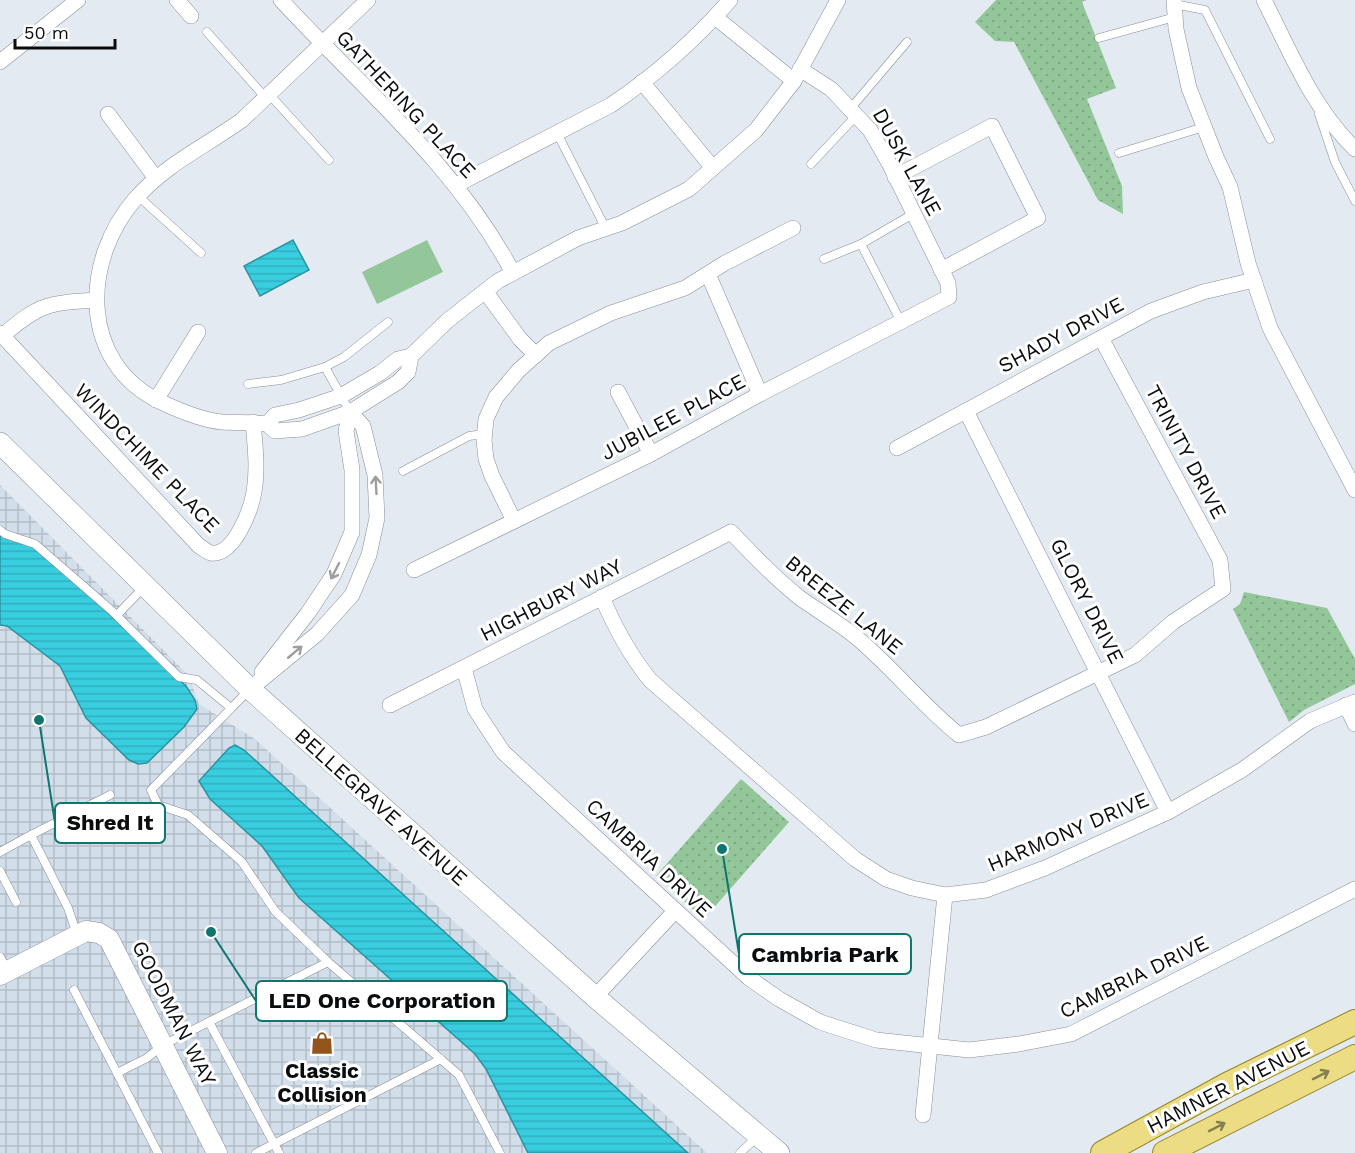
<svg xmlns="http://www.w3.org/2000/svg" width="1355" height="1153" font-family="'Work Sans',sans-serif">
<defs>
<pattern id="industrial-grid" width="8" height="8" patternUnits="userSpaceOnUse" patternTransform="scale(1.5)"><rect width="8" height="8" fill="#d3deeb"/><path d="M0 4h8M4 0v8" fill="none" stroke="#b4bdc8"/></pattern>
<pattern id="park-dots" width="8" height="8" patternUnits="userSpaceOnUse" patternTransform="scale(1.5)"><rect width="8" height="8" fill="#93c799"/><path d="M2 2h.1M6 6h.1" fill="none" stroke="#7daa83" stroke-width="1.8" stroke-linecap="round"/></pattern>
<pattern id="water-rules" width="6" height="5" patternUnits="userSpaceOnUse" patternTransform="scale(1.5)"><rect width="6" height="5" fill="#38cddf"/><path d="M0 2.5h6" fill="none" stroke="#30afbe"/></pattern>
</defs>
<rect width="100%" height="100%" fill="#e4eaf2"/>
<!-- industrial -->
<path fill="url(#industrial-grid)" d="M0 485 189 676 199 704 255 739 707 1153H0Z"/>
<!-- green -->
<path fill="#93c799" d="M427 240 443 272 377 304 362 272Z"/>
<!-- park -->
<g fill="url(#park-dots)">
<path d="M996 0H1087L1082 2 1116 88 1087 99 1122 186 1123 214 1098 200 1014 42 995 41 975 22Z"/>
<path d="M1244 592 1327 608 1355 659V684L1304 710 1289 722 1233 609 1240 604Z"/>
<path d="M741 779 789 822 704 919 656 876Z"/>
</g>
<!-- water -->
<g fill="url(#water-rules)" stroke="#2a93a0" stroke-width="1.5">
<path d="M293 240 309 270 260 296 244 266Z"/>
<path d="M0 533 30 544 55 563 186 686 195 700 197 709 184 727 147 763 138 764 129 760 86 718 60 666 7 626 0 625Z"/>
<path d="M235 745 244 750 688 1153H528L486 1069 475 1054 299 898 262 846 210 799 199 781 229 748Z"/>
</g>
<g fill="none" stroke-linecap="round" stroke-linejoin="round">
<!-- service casing -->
<g stroke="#898f96" stroke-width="9">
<g id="service">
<path d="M1174 4 1205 10 1270 139"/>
<path d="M207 32 265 97"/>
<path d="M1099 38 1175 17"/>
<path d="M269 94 329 160"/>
<path d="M851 108 907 42"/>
<path d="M1319 114 1335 162 1355 201"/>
<path d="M557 133 606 229"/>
<path d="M1119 153 1204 127"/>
<path d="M811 164 856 116"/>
<path d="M138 196 201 253"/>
<path d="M824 259 861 244"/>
<path d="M901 322 861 244 913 214"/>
<path d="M325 367 344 357 388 322"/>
<path d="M248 384 281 380 325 367 350 412"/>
<path d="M403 471 469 436 484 434"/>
<path d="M0 530 5 534 35 544 111 610 179 677 197 680 231 708"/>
<path d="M117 615 145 586"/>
<path d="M250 689 151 790 158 805 188 815 242 862 275 911 328 962 459 1075 500 1153"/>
<path d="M0 852 31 835"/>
<path d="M0 871 16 902"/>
<path d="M77 934 68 908 31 835 110 795"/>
<path d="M0 957 8 971"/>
<path d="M74 990 117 1073"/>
<path d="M209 1022 279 1153"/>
<path d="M158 1153 117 1073 147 1058 163 1045 328 962"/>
<path d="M256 1153 441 1059"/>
<path d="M740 1153 756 1138"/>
</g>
</g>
<!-- minor casing -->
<g stroke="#898f96" stroke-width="16">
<g id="minor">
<path d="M177 0 191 16"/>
<path d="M281 0C362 88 457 166 513 273"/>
<path d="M368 0 242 120C206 146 166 164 136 198 82 259 78 363 161 402 180 411 201 420 222 422 237 423 252 422 267 424L275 431 302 429 350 412 398 382 408 372 411 356"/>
<path d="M1174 0 1176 29 1189 88 1216 157 1230 187 1248 263 1270 328 1355 490"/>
<path d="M1264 0C1290 51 1313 109 1355 149"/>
<path d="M715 17 794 81"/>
<path d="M0 62 78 0"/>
<path d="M642 82 713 168"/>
<path d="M108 114 155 177"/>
<path d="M895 177 992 126 1038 218 941 270"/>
<path d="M456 185 611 105C654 76 696 39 730 0"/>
<path d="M708 274 760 394"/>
<path d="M485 291 520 339 536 355"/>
<path d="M0 333 199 546C203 548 207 552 211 553 234 556 251 510 254 492 258 469 255 445 253 422"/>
<path d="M2 336C39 304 48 303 96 300"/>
<path d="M618 392 651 454"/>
<path d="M156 400 198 332"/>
<path d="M966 411 1168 812"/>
<path d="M267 424 275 415 299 410 341 396 380 373 398 359 411 356 447 321 498 281 578 238 622 223 689 189 756 130 794 81 838 0"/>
<path d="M897 448 1151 311 1203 292 1254 280"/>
<path d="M514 521 492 476 486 459 484 440 486 419 496 397 519 370 549 343 611 313 685 288 725 263 793 228"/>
<path d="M414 570 651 454 760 394 949 297 948 283 889 163 870 130 831 89 800 69"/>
<path d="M602 597C615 628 629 654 650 680L855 859 886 879 912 888 945 895 986 890 1045 868 1168 812 1242 770 1310 721 1355 702"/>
<path d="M464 668 475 709 503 752 749 978 779 999 820 1022 876 1040 969 1050 1019 1044 1071 1034 1355 889"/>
<path d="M262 672 308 613 334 574 352 532V470L346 431 350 412"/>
<path d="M250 689 317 634 352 595 369 555 377 518 375 475 363 426 350 412"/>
<path d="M390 705 731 532C753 555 775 578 800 598 818 611 839 623 856 637 893 668 922 705 959 735L986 727 1135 655 1173 622 1223 589 1220 560 1101 338"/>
<path d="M1346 705 1355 724"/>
<path d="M595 997 675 911"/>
<path d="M923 1115 945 895"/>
</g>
</g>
<!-- tertiary casing -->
<g stroke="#898f96" stroke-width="21">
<path id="tertiary" d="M0 975 86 931 99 933 109 939 217 1153"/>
</g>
<!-- secondary casing -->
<g stroke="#898f96" stroke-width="22">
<path id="secondary" d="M0 443 250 689 595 997 779 1153"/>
</g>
<!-- primary casing -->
<g stroke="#948626" stroke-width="26">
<g id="primary">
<path d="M1103 1153 1227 1085 1355 1022"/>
<path d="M1165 1153 1355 1057"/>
</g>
</g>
<!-- service -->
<use href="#service" stroke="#fff" stroke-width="8"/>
<!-- minor -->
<use href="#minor" stroke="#fff" stroke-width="15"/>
<!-- tertiary -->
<use href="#tertiary" stroke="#fff" stroke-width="20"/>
<!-- secondary -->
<use href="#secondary" stroke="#fff" stroke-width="21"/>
<!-- primary -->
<use href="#primary" stroke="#ecdd85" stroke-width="24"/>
</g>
<!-- one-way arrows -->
<defs><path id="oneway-shaft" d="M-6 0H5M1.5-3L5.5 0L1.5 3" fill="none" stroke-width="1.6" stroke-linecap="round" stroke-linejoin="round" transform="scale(1.5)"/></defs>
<g stroke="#9d9e9f">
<use href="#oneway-shaft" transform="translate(376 485) rotate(-93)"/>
<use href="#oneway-shaft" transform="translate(335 571) rotate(117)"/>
<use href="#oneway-shaft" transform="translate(295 652) rotate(-40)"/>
</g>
<g stroke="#867f4f">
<use href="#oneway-shaft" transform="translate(1321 1075) rotate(-27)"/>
<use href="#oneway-shaft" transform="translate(1217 1127) rotate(-27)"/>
</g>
<!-- icons -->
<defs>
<g id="shop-bare" transform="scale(1.8)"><path d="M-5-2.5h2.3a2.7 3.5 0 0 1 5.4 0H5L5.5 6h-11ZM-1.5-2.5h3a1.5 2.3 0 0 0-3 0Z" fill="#93541c" stroke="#fff" stroke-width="2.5" paint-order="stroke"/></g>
</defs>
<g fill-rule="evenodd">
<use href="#shop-bare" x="322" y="1043"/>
</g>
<g text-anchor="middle" stroke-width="6" stroke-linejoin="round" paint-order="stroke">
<!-- street labels -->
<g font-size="21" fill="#0a0c0e" stroke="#fff">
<text transform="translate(406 104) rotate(47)" y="7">GATHERING PLACE</text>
<text transform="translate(907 162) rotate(61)" y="7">DUSK LANE</text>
<text transform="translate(1061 335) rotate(-28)" y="7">SHADY DRIVE</text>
<text transform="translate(673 417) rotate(-28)" y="7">JUBILEE PLACE</text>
<text transform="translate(1186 452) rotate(62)" y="7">TRINITY DRIVE</text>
<text transform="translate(147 458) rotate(46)" y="7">WINDCHIME PLACE</text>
<text transform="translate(551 600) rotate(-27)" y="7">HIGHBURY WAY</text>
<text transform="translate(1087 601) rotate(63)" y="7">GLORY DRIVE</text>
<text transform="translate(844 605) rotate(39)" y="7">BREEZE LANE</text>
<text transform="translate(381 807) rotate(42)" y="7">BELLEGRAVE AVENUE</text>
<text transform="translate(1068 832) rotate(-23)" y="7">HARMONY DRIVE</text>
<text transform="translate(649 858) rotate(43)" y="7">CAMBRIA DRIVE</text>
<text transform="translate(1134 977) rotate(-26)" y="7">CAMBRIA DRIVE</text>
<text transform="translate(174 1013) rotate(63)" y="7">GOODMAN WAY</text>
<text transform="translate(1228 1087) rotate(-27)" y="7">HAMNER AVENUE</text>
</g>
<!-- poi labels -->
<g font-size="21" font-weight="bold" fill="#0a0c0e" stroke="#fff">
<text x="322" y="1078">Classic<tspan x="322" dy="24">Collision</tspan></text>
</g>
</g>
<!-- callouts -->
<path fill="none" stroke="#0f766e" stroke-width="2" d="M39 720L55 823M722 849L739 954M211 932L256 1001"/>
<g fill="#0f766e" stroke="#fff" stroke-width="2">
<circle cx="39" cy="720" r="6"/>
<circle cx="722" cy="849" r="6"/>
<circle cx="211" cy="932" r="6"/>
</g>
<g fill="#fff" stroke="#0f766e" stroke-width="2">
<rect x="55" y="803" width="110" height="40" rx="6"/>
<rect x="739" y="934" width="172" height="40" rx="6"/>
<rect x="256" y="981" width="251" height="40" rx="6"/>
</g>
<g font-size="22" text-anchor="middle" font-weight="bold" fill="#0a0c0e">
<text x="110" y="830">Shred It</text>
<text x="825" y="962">Cambria Park</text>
<text x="382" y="1008">LED One Corporation</text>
</g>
<!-- scale -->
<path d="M15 39v9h100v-9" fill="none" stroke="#0a0c0e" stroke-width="3"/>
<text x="24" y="39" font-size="18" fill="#0a0c0e" stroke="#ffffff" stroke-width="4.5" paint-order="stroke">50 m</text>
</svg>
